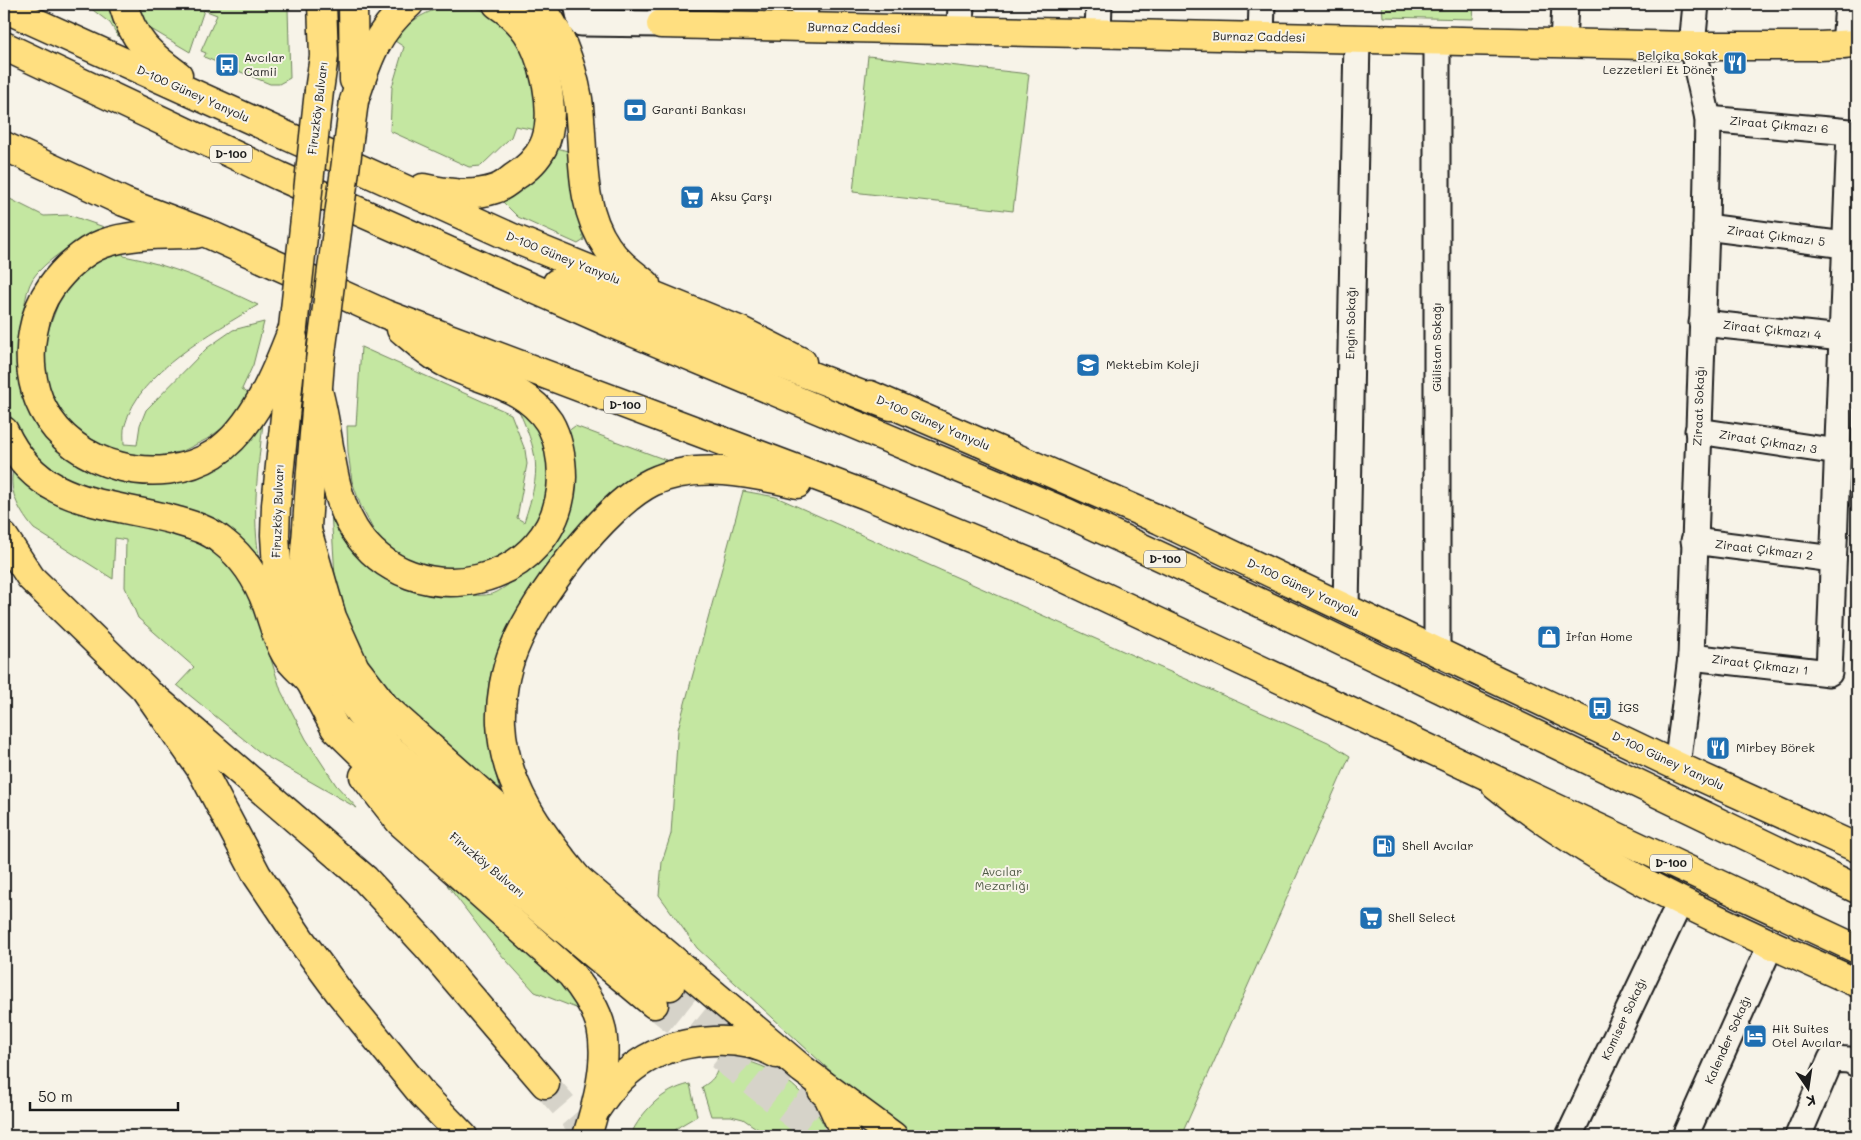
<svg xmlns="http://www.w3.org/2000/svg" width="1861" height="1140" font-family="Mali,sans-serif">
<rect width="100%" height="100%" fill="#f7f3e8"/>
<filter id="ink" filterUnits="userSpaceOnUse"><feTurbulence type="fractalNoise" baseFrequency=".02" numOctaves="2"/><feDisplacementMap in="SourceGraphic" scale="10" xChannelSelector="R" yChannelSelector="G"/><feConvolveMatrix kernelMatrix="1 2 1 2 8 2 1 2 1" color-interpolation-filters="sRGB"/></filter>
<g filter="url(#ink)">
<!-- green -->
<g fill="#c4e7a1" stroke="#70825e">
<path d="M85 4H111L122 36H118L110 23Z"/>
<path d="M135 4H295V7L288 9 290 78 279 84H270L204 57 206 53 201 51 217 15 204 10 190 52 151 29 145 34Z"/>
<path d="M1382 4H1474L1473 19 1383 17Z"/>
<path d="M445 6C455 7 467 5 476 8 525 21 539 87 536 130L515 126 511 137 481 166 469 167 390 131 392 87 404 47 395 41C407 21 424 13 445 6Z"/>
<path d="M868 56 1029 74 1013 211 853 192Z"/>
<path d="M557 148 571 152 578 215 584 240 578 244 518 217 502 201C529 184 541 176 557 148Z"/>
<path d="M4 196 44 216 69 215 104 227C81 240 55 253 37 273 13 299 27 376 29 409L137 481 263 423C258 469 251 516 260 562 241 544 223 523 198 513 179 504 159 505 139 502 66 487 30 472 4 399Z"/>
<path d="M120 249 124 256C172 265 214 284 258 305 214 332 139 371 125 425 123 430 124 438 124 444L137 445 140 425 146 410 207 348 233 330 264 322 253 365 242 389 249 394 231 422 207 439 183 451 151 458 116 453 90 438 71 424 53 398 44 368 43 344 63 291 84 267Z"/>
<path d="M361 347 511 414 525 450 527 464 517 518 524 522C542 468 539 456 516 404L536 423 551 456 546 510 514 555 465 573 406 563 379 541 360 504 352 481 348 452 347 426H356Z"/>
<path d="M575 426 666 460C649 468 632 476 617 488 595 506 580 531 564 553 535 593 497 633 489 684 483 724 491 761 503 800L419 726 367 664 350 629 335 577 331 511C348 536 363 563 389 580 410 594 438 597 462 596 471 595 484 596 492 594 499 592 506 586 512 582 569 550 584 492 567 432Z"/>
<path d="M13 471 24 483 49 499 199 537 246 580 281 691 306 739 336 785 357 808 262 754 177 685 194 667 138 618 125 587 126 540 115 538 113 579 34 529C21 514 8 492 13 471Z"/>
<path d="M743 491 776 497 1328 742 1350 756 1181 1136H913L850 1089 697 948 659 895 662 862 671 834 678 729Z"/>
<path d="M447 885 495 921 577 997 581 1010 535 992 496 949Z"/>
<path d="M717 1058C768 1056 811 1091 829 1136H768L743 1119 731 1116H711L702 1087C714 1080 720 1072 717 1058Z"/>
<path d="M690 1084 697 1116 680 1126 668 1136H630C642 1111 662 1090 690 1084Z"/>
</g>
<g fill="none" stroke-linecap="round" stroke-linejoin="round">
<!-- major-tunnel -->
<g stroke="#d6d3c9" stroke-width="28" stroke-dasharray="28 14" stroke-linecap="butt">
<path d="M670 986 840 1121"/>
<path d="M654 1004 821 1136"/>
<path d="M545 1084 590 1136"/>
</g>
<!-- minor casing -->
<g stroke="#1c1c1c" stroke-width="29">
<g id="minor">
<path d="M577 4 581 23 661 24V4"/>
<path d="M804 27 805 4"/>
<path d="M960 30 961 4"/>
<path d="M1098 33 1099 4"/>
<path d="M1261 37 1262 4"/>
<path d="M1437 40V653"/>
<path d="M1563 43 1565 4"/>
<path d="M1845 46 1848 4"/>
<path d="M1706 227 1845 245"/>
<path d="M1702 323 1842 338"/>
<path d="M1698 431 1838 452"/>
<path d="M1694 541 1833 559"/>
<path d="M1346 608 1357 39"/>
<path d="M1691 657 1829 673 1850 132 1708 119"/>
<path d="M1677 766 1691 657 1706 227 1708 119 1692 46 1696 4"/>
<path d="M1569 1136 1680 902"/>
<path d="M1685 1136 1771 944"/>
<path d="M1798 1136 1831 1059 1849 1060 1857 1064"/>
</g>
</g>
<!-- major casing -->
<g stroke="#1c1c1c" stroke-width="31">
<g id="major">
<path d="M123 4C133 40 149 54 178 75"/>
<path d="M353 4 354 80"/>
<path d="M539 4C560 31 572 65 578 99 585 147 577 204 607 247 617 262 632 273 646 284"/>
<path d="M4 8 515 239 741 331 802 362"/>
<path d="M661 24 1692 46H1820L1857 44"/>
<path d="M319 91 324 56 322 4"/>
<path d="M354 101C367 61 376 32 409 4"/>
<path d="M423 188C446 193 472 197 495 189 502 187 508 182 514 177 525 170 537 159 543 147 559 116 544 52 523 27 516 18 506 10 497 4"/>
<path d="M293 337 276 505 275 535 278 585 291 638 301 664 335 728 408 799 654 1004"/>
<path d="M320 361C316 417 310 472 307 528 306 547 302 566 304 585 310 647 348 703 389 748L670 986"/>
<path d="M870 395 1160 520 1677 766 1857 848"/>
<path d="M307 530 332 617 355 668 385 707 578 879 802 1069 893 1136"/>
<path d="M155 698 365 879 428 947 545 1084"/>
<path d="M364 776 400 822 571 974C584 990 596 1007 601 1027 609 1061 597 1104 587 1136"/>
<path d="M1496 785C1604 873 1731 926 1857 983"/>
<path d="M822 1090 828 1096 846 1136"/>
<path d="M597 1108C625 1064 662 1043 714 1041 735 1040 758 1044 777 1054"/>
</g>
</g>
<!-- highway casing -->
<g stroke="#1c1c1c" stroke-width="31">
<g id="highway">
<path d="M4 46 279 176 613 324 1067 513 1310 626 1857 889"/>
<path d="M4 146 124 202 206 233 385 314 866 495 1043 568 1857 949"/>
<path d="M196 234C166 235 131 233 102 244 83 251 63 270 51 287 41 301 36 315 33 332 28 357 31 386 43 409 73 468 160 488 214 454 254 428 277 370 293 328"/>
<path d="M557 283 604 297 891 406"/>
<path d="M318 391C331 436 329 488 354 529 411 620 560 588 562 477 562 459 558 437 549 422 523 383 484 383 446 363 430 355 415 341 401 329"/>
<path d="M4 431C39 507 104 501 174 520 191 525 208 529 222 541 243 557 258 580 267 605 273 622 277 640 286 655 291 664 302 672 309 680"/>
<path d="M4 537 31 578 145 689 201 769 257 875 300 939 339 992 423 1095 463 1136"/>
<path d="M578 879C540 833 504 786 501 723 500 699 505 671 514 649 533 600 605 505 652 482 696 461 752 473 797 484"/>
</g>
</g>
<!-- minor -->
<use href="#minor" stroke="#f7f3e8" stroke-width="25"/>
<!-- major -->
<use href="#major" stroke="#ffdf80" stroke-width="28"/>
<!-- highway -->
<use href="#highway" stroke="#ffdf80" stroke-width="28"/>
<!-- major-bridge casing -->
<g stroke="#1c1c1c" stroke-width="31" stroke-linecap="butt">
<g id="major-bridge">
<path d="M293 328 319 91"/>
<path d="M320 361 354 101"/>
</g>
</g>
<!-- major-bridge -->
<use href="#major-bridge" stroke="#ffdf80" stroke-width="28"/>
</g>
</g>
<!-- icons -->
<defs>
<g id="restaurant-square" transform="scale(1.25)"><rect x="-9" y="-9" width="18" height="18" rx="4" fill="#1f6fb2" stroke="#f7f3e8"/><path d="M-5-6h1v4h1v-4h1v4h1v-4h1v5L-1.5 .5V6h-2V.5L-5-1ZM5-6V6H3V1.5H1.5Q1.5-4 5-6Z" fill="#fff"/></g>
<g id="bus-square" transform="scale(1.25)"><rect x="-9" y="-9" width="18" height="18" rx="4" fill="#1f6fb2" stroke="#f7f3e8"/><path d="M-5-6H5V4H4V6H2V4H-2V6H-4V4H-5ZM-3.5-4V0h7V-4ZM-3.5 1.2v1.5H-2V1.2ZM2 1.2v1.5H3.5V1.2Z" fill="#fff"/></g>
<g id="bank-square" transform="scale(1.25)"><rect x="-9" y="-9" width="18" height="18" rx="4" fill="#1f6fb2" stroke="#f7f3e8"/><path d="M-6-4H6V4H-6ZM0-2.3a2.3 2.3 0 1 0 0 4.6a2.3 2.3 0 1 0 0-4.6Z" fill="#fff"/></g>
<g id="supermarket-square" transform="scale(1.25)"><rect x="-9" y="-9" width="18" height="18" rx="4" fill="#1f6fb2" stroke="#f7f3e8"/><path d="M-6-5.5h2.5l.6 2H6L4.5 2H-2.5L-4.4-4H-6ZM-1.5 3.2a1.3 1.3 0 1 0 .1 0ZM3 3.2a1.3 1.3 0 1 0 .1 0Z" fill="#fff"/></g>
<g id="school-square" transform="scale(1.25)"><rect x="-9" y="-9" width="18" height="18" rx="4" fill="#1f6fb2" stroke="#f7f3e8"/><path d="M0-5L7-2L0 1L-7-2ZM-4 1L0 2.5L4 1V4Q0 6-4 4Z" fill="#fff"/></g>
<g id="shop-square" transform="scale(1.25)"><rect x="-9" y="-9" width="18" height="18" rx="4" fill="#1f6fb2" stroke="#f7f3e8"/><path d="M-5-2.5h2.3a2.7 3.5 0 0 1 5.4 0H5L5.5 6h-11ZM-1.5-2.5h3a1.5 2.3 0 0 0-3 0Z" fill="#fff"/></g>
<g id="fuel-square" transform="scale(1.25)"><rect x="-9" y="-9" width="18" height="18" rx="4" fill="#1f6fb2" stroke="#f7f3e8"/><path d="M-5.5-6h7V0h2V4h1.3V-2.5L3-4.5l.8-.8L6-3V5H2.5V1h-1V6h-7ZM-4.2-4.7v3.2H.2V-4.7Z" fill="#fff"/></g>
<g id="hotel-square" transform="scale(1.25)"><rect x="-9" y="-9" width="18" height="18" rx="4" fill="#1f6fb2" stroke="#f7f3e8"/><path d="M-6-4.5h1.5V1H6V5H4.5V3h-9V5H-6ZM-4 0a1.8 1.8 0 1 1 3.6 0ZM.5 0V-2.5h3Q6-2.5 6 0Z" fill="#fff"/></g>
</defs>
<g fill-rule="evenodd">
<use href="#restaurant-square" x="1735" y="63"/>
<use href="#bus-square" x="227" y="65"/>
<use href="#bank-square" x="635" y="110"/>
<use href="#supermarket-square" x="692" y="197"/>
<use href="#school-square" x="1088" y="365"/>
<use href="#shop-square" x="1549" y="637"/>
<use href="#bus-square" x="1600" y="708"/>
<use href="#restaurant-square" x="1718" y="748"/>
<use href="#fuel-square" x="1384" y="846"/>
<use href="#supermarket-square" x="1371" y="918"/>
<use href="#hotel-square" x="1755" y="1036"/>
</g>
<g text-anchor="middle" stroke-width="4" stroke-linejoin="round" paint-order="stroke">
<!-- shield labels -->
<g fill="#f7f3e8" stroke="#5e5c59" stroke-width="1">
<rect x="210" y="145.5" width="42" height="17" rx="4"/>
<rect x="604" y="396.5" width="42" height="17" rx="4"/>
<rect x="1144" y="550.5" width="42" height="17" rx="4"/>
<rect x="1650" y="854.5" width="42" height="17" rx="4"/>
</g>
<g font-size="11" font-weight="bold" fill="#1c1c1c">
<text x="231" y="158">D-100</text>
<text x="625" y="409">D-100</text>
<text x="1165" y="563">D-100</text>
<text x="1671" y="867">D-100</text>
</g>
<!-- street labels -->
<g font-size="12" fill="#1c1c1c" stroke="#f7f3e8">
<text transform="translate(854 28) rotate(1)" y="4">Burnaz Caddesi</text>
<text transform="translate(1259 37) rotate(1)" y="4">Burnaz Caddesi</text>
<text transform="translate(193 94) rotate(24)" y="4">D-100 Güney Yanyolu</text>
<text transform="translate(318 108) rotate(-83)" y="4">Firuzköy Bulvarı</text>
<text transform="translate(1779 125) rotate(5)" y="4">Ziraat Çıkmazı 6</text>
<text transform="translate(1776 236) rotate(7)" y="4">Ziraat Çıkmazı 5</text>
<text transform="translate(563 258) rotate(22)" y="4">D-100 Güney Yanyolu</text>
<text transform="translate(1351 323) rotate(-89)" y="4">Engin Sokağı</text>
<text transform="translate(1772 330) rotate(6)" y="4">Ziraat Çıkmazı 4</text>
<text transform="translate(1437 347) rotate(-90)" y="4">Gülistan Sokağı</text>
<text transform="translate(1699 406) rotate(-88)" y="4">Ziraat Sokağı</text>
<text transform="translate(933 423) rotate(23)" y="4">D-100 Güney Yanyolu</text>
<text transform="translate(1768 442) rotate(9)" y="4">Ziraat Çıkmazı 3</text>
<text transform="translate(278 511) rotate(-88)" y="4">Firuzköy Bulvarı</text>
<text transform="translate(1764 550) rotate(7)" y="4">Ziraat Çıkmazı 2</text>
<text transform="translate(1303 588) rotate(25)" y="4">D-100 Güney Yanyolu</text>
<text transform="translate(1760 665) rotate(7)" y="4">Ziraat Çıkmazı 1</text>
<text transform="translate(1668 761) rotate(25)" y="4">D-100 Güney Yanyolu</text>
<text transform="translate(487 865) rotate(40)" y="4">Firuzköy Bulvarı</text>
<text transform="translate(1624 1019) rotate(-65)" y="4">Komiser Sokağı</text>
<text transform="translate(1728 1040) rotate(-66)" y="4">Kalender Sokağı</text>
</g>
<!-- poi labels -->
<g font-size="12" fill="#1c1c1c" stroke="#f7f3e8" text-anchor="start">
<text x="1718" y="60" text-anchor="end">Belçika Sokak<tspan x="1718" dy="14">Lezzetleri Et Döner</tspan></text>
<text x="244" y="62">Avcılar<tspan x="244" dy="14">Camii</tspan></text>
<text x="652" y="114">Garanti Bankası</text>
<text x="710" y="201">Aksu Çarşı</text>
<text x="1106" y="369">Mektebim Koleji</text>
<text x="1566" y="641">İrfan Home</text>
<text x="1618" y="712">İGS</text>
<text x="1736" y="752">Mirbey Börek</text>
<text x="1402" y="850">Shell Avcılar</text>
<text x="1388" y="922">Shell Select</text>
<text x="1772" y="1033">Hit Suites<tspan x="1772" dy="14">Otel Avcılar</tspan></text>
</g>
<!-- park labels -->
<g font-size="12" fill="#4e5944" stroke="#f7f3e8">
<text x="1002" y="876">Avcılar<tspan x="1002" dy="14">Mezarlığı</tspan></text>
</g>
</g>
<!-- margin -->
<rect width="1861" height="1140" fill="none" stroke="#f7f3e8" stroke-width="20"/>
<rect x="10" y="10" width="1841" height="1120" fill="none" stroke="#1c1c1c" stroke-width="2" filter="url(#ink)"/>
<!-- north arrow -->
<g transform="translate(1808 1088) rotate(167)" stroke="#f7f3e8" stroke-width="4" paint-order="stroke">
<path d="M0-4L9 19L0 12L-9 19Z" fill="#1c1c1c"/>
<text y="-8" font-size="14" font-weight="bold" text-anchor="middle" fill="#1c1c1c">K</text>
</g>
<!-- scale -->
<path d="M30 1102v8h148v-8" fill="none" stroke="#1c1c1c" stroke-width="2.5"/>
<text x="38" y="1102" font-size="15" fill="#1c1c1c" stroke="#f7f3e8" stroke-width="4" paint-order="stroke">50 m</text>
</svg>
